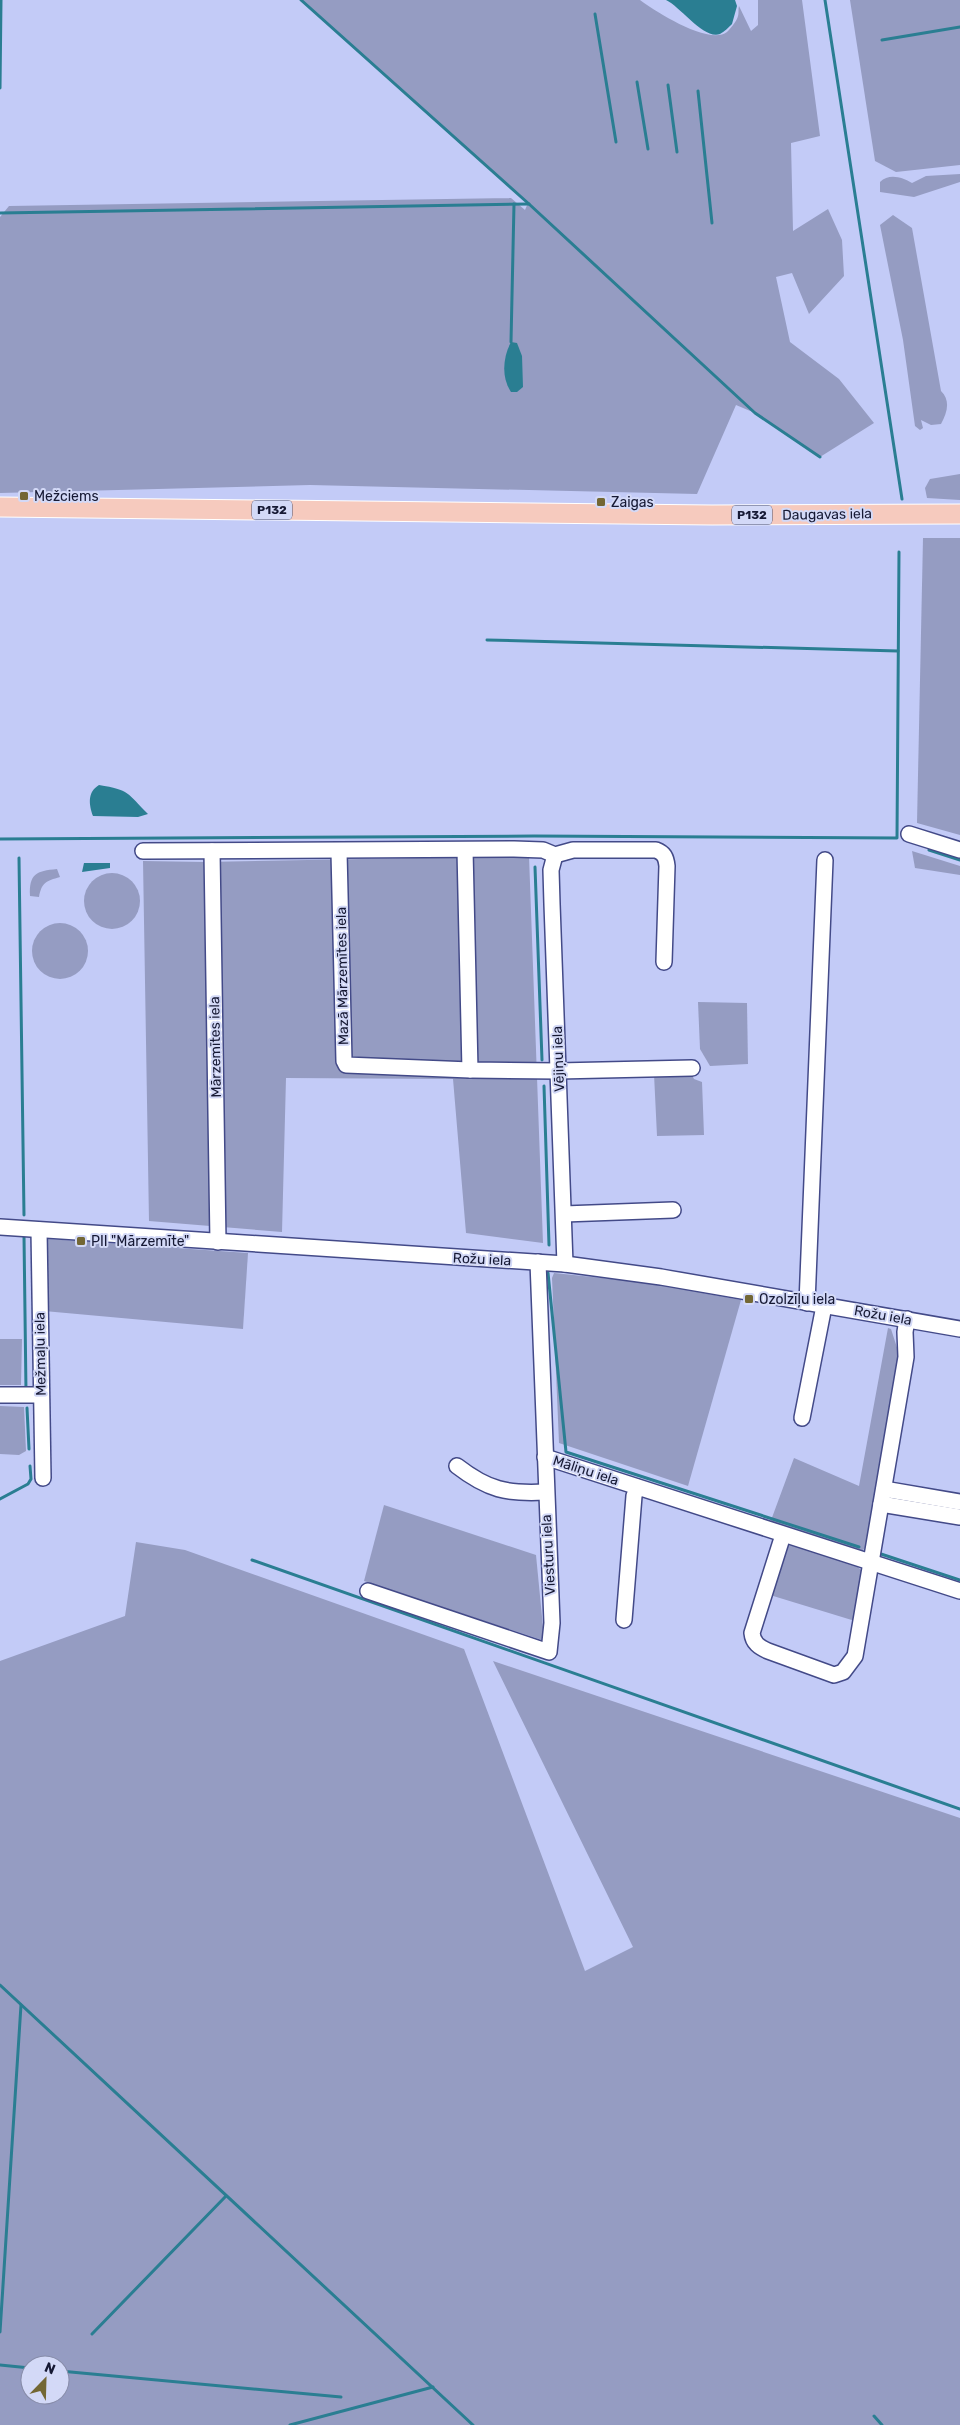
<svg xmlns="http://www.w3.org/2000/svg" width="960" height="2425" font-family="Rubik,sans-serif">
<rect width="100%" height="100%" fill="#c3cbf7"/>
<!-- green -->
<g fill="#959cc2" fill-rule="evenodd">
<path d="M301 0H640C655 11 709 46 727 32 730 29 737 21 738 16 739 12 738 9 739 6L751 31 758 25V0H802L820 136 791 143 793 231 828 209 842 240 844 276 809 314 792 273 776 277 790 342 839 379 874 423 820 457 755 413 736 405 697 494 310 485 0 493V217L9 206 511 198 525 210 528 203Z"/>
<path d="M850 0H960V165L896 172 875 161Z"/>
<path d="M960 174V182L914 197 880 192V182C889 173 902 177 912 183L926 176Z"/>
<path d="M893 215 912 228 941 391C951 401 947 413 941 424L931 425 921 420 923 428 920 430 915 426 903 340 880 225Z"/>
<path d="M960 474V500L927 498 925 488 930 479Z"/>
<path d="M923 538H960V835L917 823Z"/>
<path d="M912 851 960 866V875L915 868Z"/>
<path d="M529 856 543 1243 466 1233 453 1079 286 1078 282 1232 149 1221 143 861 205 862Z"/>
<path d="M57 869 60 877C46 881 42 882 39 897L30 896C29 874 36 871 57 869Z"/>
<circle cx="112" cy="901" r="28"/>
<circle cx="60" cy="951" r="28"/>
<path d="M698 1002 747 1003 748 1064 710 1066 700 1049Z"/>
<path d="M691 1073 694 1079 702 1082 704 1135 657 1136 654 1074Z"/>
<path d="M48 1239 248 1253 243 1329 44 1311 42 1247Z"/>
<path d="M554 1273 650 1283 741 1300 688 1486 559 1443 552 1278Z"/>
<path d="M888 1328 891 1329 900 1357 868 1545 862 1551 770 1523 794 1458 859 1486Z"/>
<path d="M0 1339H22L21 1385H0Z"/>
<path d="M0 1406 24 1407 26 1451 19 1455 0 1454Z"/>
<path d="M384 1505 536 1555 543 1627 542 1640 364 1581Z"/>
<path d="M136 1542 185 1550 464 1649 585 1971 633 1947 493 1661 960 1818V2425H0V1661L125 1616ZM30 2365H60V2395H30Z"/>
<path d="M790 1545 857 1566 864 1573 855 1621 770 1595 783 1550Z"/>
</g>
<!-- water -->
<g fill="#2a7e92">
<path d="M666 0H735L737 6 732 24C729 27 724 32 720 34 704 40 681 7 666 0Z"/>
<path d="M511 342 517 343 522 356 523 387 517 392H511C501 377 503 357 511 342Z"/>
<path d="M99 785C130 790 127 793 148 814L138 817 93 816C89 805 87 792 99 785Z"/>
<path d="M84 863H110V868L82 872Z"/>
</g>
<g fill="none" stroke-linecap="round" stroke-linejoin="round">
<!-- stream -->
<g stroke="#2a7e92" stroke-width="3">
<path d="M301 0 529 204 755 413 820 457"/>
<path d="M825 0 902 499"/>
<path d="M595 14 616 142"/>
<path d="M882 40 960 27"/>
<path d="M637 82 648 149"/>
<path d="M668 85 677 152"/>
<path d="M0 88 1 0"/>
<path d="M698 91 712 223"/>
<path d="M0 213 529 204"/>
<path d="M511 342 514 204"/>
<path d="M487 640 898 651"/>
<path d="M0 839 534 836 897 838 899 552"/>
<path d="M929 850 960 860"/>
<path d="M19 858 24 1215"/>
<path d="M535 867 542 1060"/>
<path d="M544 1086 549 1245"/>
<path d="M24 1236 26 1391"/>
<path d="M548 1273 566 1452 859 1547"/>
<path d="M27 1408 29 1449"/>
<path d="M0 1499 28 1484 31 1479 30 1466"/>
<path d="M881 1554 960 1580"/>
<path d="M252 1560 960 1809"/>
<path d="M0 1985 473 2425"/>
<path d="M0 2332 21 2005"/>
<path d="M92 2334 226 2196"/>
<path d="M0 2365 30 2368"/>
<path d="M60 2371 341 2397"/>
<path d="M874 2416 882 2425"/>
<path d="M290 2425 433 2387"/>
</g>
<!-- minor casing -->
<g stroke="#434a88" stroke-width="18">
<g id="minor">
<path d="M909 834 960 850"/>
<path d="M465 850 470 1070 558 1071 692 1068"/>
<path d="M143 851 514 849 543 850 555 855 573 850H656C664 853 666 857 667 866L664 962"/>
<path d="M212 851 218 1242"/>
<path d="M339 852 344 1061 346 1065 470 1070"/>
<path d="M555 855 551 870 552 904 565 1264"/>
<path d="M564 1214 673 1210"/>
<path d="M0 1227 565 1264 661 1277 960 1329"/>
<path d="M39 1230 43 1478"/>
<path d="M807 1303 825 860"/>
<path d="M0 1395H40"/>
<path d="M802 1418 824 1306"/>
<path d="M545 1457 960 1591"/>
<path d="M457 1466C488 1490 507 1494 545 1492"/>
<path d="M884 1489 960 1502"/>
<path d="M881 1504 960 1517"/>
<path d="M783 1535 752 1633C753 1643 759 1647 768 1651L834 1675 843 1672 855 1656 906 1357 905 1332 907 1319"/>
<path d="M368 1591 549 1652 552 1623 538 1262"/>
<path d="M624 1620 634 1496 637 1487"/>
</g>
</g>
<!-- major casing -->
<g stroke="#fff" stroke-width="21">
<path id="major" d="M0 507 712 515 960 514"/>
</g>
<!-- minor -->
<use href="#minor" stroke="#fff" stroke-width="15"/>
<!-- major -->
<use href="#major" stroke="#f6cabe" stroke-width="19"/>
</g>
<!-- markers -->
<g fill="#736734" stroke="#d3d9f7" stroke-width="2">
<rect x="19" y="491" width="10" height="10" rx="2.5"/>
<rect x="596" y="497" width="10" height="10" rx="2.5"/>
<rect x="76" y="1236" width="10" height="10" rx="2.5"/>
<rect x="744" y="1294" width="10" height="10" rx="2.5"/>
</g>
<g text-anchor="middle" stroke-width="4" stroke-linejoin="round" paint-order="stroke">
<!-- shield labels -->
<g fill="#d3d9f7" stroke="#4f536e" stroke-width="1">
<rect x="252" y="500.5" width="40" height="19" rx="4"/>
<rect x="732" y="505.5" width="40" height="19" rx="4"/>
</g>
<g font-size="12" font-weight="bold" fill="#161934">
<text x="272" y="514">P132</text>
<text x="752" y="519">P132</text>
</g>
<!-- poi labels -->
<g font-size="14" fill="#161934" stroke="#d3d9f7" text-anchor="start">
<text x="34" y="501">Mežciems</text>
<text x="611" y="507">Zaigas</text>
<text x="91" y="1246">PII "Mārzemīte"</text>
<text x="759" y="1304">Ozolzīļu iela</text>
</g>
<!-- street labels -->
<g font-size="14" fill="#161934" stroke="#d3d9f7">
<text transform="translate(827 514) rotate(-1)" y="5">Daugavas iela</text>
<text transform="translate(342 976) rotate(-91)" y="5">Mazā Mārzemītes iela</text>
<text transform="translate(215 1047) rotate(-91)" y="5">Mārzemītes iela</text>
<text transform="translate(558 1059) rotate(-92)" y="5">Vējiņu iela</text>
<text transform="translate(482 1259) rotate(3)" y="5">Rožu iela</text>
<text transform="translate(883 1315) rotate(10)" y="5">Rožu iela</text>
<text transform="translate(40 1354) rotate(-91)" y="5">Mežmaļu iela</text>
<text transform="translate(586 1470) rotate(18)" y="5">Māliņu iela</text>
<text transform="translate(548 1555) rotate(-93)" y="5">Viesturu iela</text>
</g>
</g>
<!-- north arrow -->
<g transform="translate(45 2380) rotate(23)"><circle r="24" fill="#d3d9f7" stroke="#878ca9"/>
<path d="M0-4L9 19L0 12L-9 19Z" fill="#736734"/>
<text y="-8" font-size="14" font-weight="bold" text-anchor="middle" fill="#161934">N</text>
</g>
</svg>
